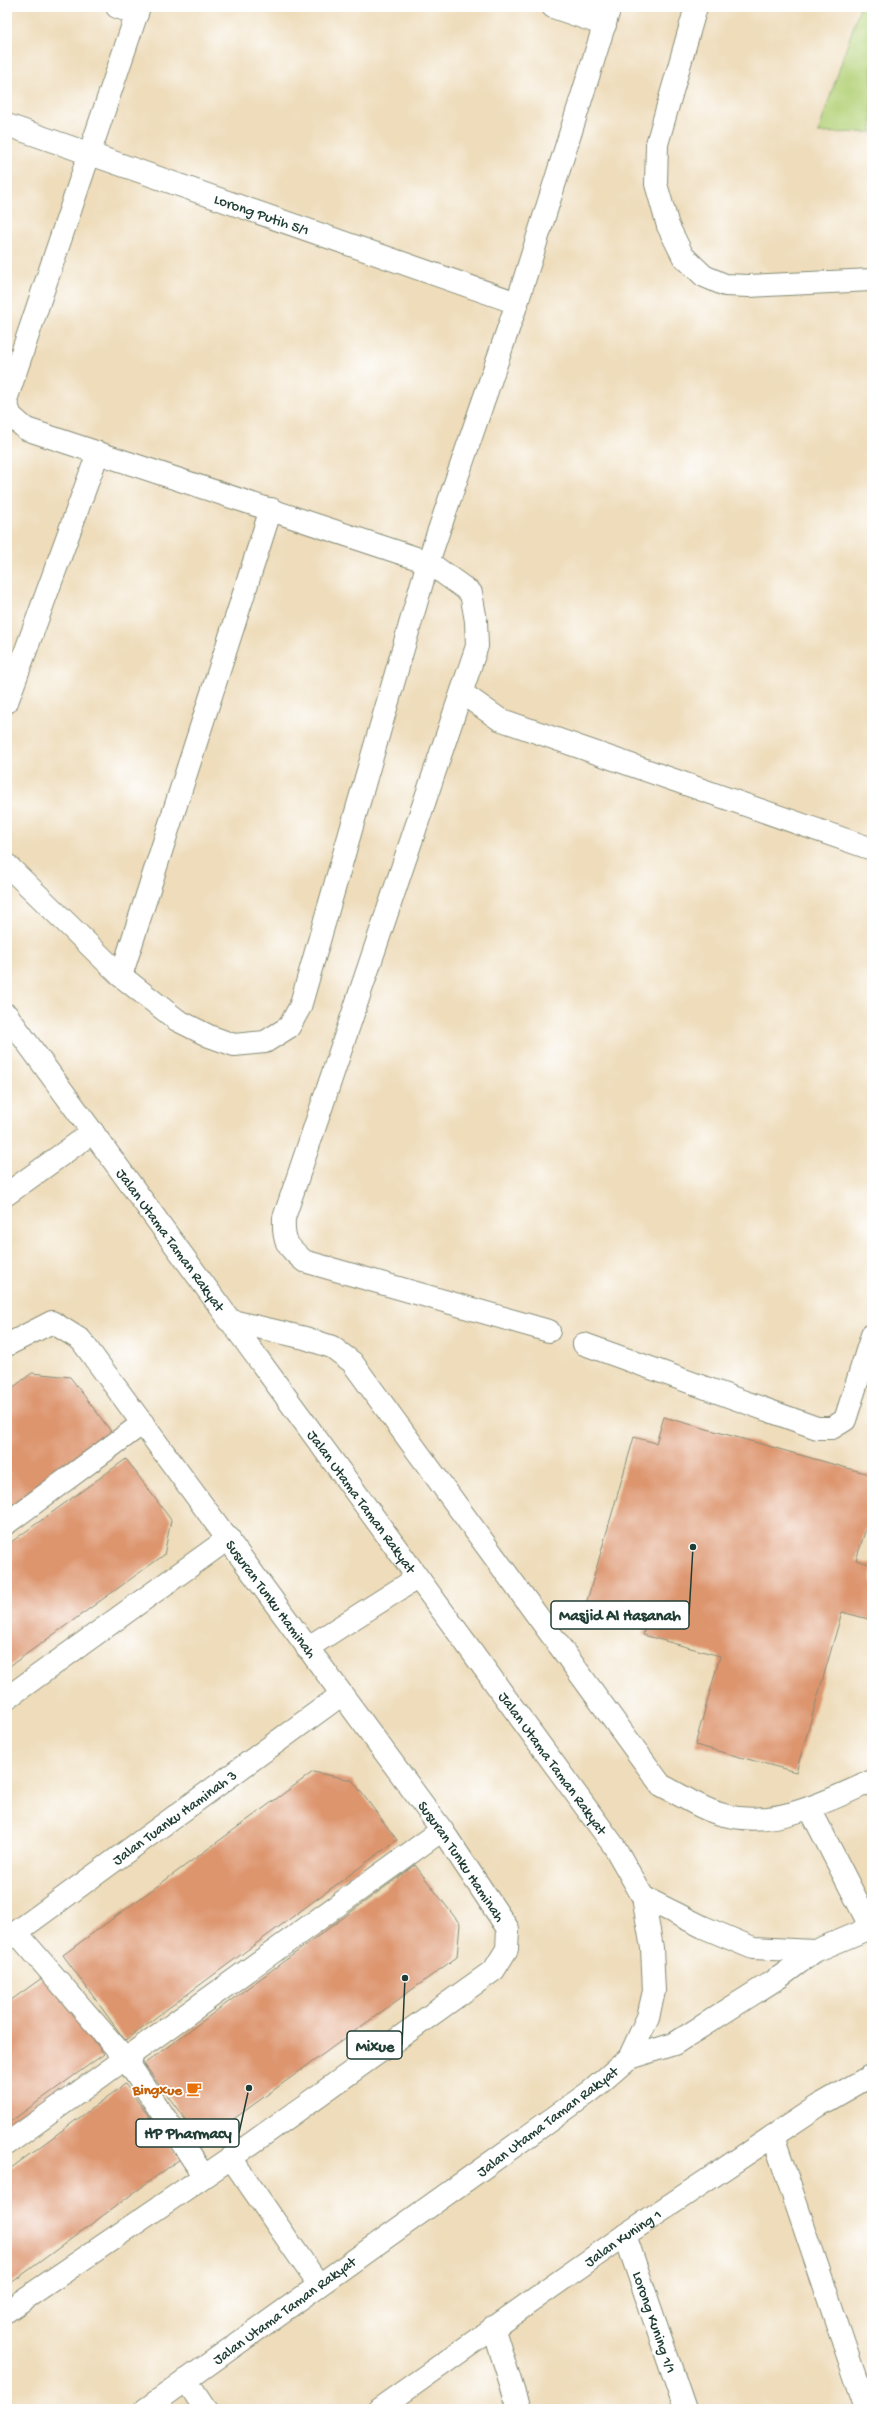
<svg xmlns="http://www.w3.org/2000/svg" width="879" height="2416" font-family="'Gochi Hand',sans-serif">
<rect width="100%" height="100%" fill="#fff"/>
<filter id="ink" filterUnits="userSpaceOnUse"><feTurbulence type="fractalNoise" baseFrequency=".025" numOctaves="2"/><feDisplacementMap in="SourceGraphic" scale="8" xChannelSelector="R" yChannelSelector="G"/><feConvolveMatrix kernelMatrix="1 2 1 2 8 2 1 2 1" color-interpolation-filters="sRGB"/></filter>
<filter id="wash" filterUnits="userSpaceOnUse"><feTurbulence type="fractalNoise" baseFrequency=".012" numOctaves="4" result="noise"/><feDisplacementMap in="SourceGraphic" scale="16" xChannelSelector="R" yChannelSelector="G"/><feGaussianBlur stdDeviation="0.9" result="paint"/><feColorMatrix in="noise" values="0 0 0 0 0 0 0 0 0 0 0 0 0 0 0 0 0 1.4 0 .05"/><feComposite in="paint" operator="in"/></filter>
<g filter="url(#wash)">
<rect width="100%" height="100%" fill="#eedcba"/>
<!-- green -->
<path fill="#b4d178" stroke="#6a8756" d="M860 7H872V132L818 133Z"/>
<g id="blocks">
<!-- building -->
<g fill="#dd956e">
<path d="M32 1373 70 1377 116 1438 7 1517V1392Z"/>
<path d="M664 1417 872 1475V1520L869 1519 856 1560 872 1565V1620L842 1612 796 1772 695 1745 720 1656 643 1635 645 1628 584 1611 634 1437 656 1443Z"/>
<path d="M126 1459 171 1520 164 1555 7 1668V1545Z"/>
<path d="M313 1772 352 1780 397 1840 125 2040 63 1955Z"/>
<path d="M415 1865 460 1924 457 1957 202 2142 144 2064Z"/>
<path d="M46 1975 104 2054 7 2124V2003Z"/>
<path d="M125 2084 180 2159 7 2286V2171Z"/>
</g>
</g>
</g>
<g filter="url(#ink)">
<use href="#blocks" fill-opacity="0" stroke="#868c77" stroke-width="1"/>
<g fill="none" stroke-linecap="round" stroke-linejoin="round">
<!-- minor casing -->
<g stroke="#868c77" stroke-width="24">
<g id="minor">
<path d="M117 7 137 14"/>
<path d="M553 7 605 25"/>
<path d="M696 7 657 144 656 184 668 226 683 256 704 276 725 285 749 286 872 280"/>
<path id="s1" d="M7 125 517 303"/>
<path d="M7 397 139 7"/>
<path d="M7 405 11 416 26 429 428 562 471 593 476 621 477 646 284 1218C283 1242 286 1245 304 1261L549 1331"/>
<path d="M462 693 499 719 872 849"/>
<path d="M7 702 98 453"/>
<path d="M7 865 121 976 177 1020 209 1036 234 1045 265 1042 289 1027 300 1007 428 562 517 303 610 7"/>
<path d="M121 976 271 509"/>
<path id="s2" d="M7 1015 614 1846 643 1897 652 1948 654 1991 648 2017 629 2058 591 2091 146 2409"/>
<path d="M7 1194 93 1132"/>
<path d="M228 1320 305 1338 332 1347 352 1362 661 1785C681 1795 702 1810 724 1815 775 1829 827 1801 872 1781"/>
<path d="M584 1344 817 1428H832L845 1420 872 1335"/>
<path id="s3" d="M7 1345 52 1322 81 1340 442 1830 508 1929 507 1949 494 1970 231 2158 7 2311"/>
<path d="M7 1523 143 1423"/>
<path d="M307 1648 417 1578"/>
<path d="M7 1698 229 1538"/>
<path d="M810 1809 871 1928"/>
<path d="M643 1897 703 1927 753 1948 815 1951"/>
<path d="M16 1932 125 2058 204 2176"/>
<path id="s4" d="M7 1939 341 1695"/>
<path d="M629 2058 674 2044 781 1976 815 1951 872 1927"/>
<path d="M773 2136 866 2409"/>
<path d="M7 2144 442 1830"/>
<path d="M231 2158 319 2285"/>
<path id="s5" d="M625 2235 685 2409"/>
<path d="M493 2327 519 2409"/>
<path d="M186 2380 205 2409"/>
<path id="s6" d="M379 2409 625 2235 818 2106 872 2075"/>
</g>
</g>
<!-- minor -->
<use href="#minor" stroke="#fff" stroke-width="22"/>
</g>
</g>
<!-- icons -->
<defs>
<g id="cafe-bare" transform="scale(1.2)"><path d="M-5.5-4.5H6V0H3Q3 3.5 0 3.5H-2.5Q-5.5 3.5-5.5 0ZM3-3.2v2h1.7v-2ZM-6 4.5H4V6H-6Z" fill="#e8710a" stroke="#fff" stroke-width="2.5" paint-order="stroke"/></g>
</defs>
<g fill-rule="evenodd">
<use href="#cafe-bare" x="194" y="2089"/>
</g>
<g text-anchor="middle" stroke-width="3.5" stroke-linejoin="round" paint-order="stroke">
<!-- street labels -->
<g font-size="15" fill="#1f3d34" stroke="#fff">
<text dy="5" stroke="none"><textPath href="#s1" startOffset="270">Lorong Putih 5/1</textPath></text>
<text dy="5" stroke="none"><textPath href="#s2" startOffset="278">Jalan Utama Taman Rakyat</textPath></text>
<text dy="5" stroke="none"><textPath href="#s2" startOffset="602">Jalan Utama Taman Rakyat</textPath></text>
<text dy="5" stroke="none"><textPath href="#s3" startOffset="406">Susuran Tunku Haminah</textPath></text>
<text dy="5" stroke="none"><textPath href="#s2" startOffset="926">Jalan Utama Taman Rakyat</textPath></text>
<text dy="5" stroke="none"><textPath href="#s4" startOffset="207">Jalan Tuanku Haminah 3</textPath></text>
<text dy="5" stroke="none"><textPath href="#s3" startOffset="730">Susuran Tunku Haminah</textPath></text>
<text transform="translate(547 2121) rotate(-37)" y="5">Jalan Utama Taman Rakyat</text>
<text dy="5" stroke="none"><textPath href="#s6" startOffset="298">Jalan Kuning 1</textPath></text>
<text transform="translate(284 2310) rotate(-36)" y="5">Jalan Utama Taman Rakyat</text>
<text dy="5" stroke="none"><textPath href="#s5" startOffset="92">Lorong Kuning 1/1</textPath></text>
</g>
<!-- food labels -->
<g font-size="15" font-weight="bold" fill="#c56008" stroke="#fff" text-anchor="end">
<text x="182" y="2094">Bingxue</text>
</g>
</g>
<!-- callouts -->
<path fill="none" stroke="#1f3d34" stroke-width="1.5" d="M693 1547L689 1615M405 1978L402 2045M249 2088L239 2133"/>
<g fill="#1f3d34" stroke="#fff" stroke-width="1.5">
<circle cx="693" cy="1547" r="4"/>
<circle cx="405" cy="1978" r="4"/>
<circle cx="249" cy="2088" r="4"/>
</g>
<g fill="#fff" stroke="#1f3d34" stroke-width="1.5">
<rect x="551" y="1601" width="138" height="28" rx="4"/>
<rect x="347" y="2031" width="55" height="28" rx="4"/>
<rect x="136" y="2119" width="103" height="28" rx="4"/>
</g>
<g font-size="16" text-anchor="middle" font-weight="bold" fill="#1f3d34">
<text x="620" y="1620">Masjid Al Hasanah</text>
<text x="375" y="2051">Mixue</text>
<text x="188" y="2138">HP Pharmacy</text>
</g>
<!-- margin -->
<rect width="879" height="2416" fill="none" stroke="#fff" stroke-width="24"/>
</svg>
